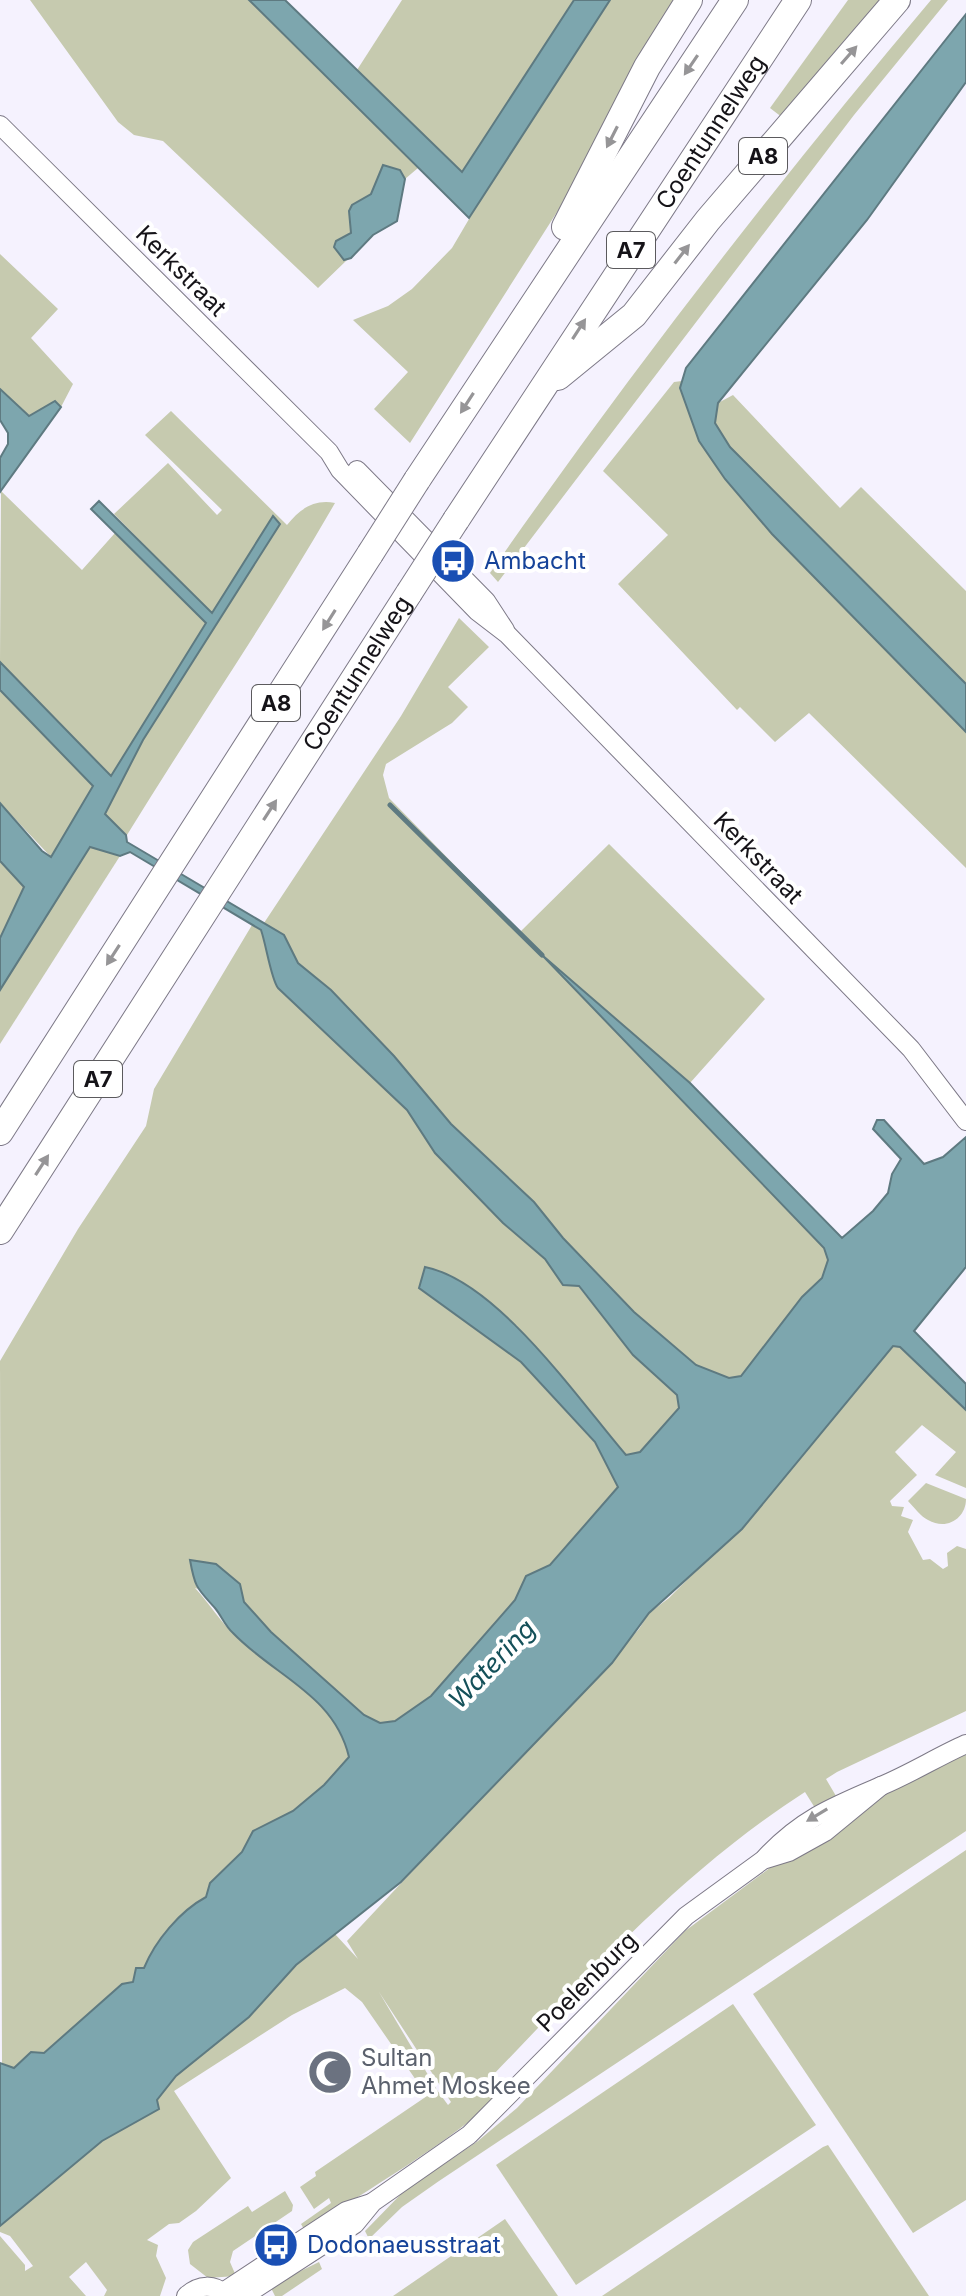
<svg xmlns="http://www.w3.org/2000/svg" width="966" height="2296" font-family="Inter,sans-serif">
<rect width="100%" height="100%" fill="#f5f2fe"/>
<!-- green -->
<g fill="#c6caaf" fill-rule="evenodd">
<path d="M30 0H249L418 168 405 179 400 170 383 165 371 194 352 205 351 233 345 238 343 260H347L318 288 163 141 134 135 118 122Z"/>
<path d="M402 0H574L462 173 357 70Z"/>
<path d="M610 0H692L410 443 374 409 408 372 353 320 388 306 412 289 452 248 502 163Z"/>
<path d="M848 0H889L783 118 770 108Z"/>
<path d="M931 0H948L854 115 498 582 490 573C628 375 776 184 931 0Z"/>
<path d="M0 254 58 309 31 338 73 384 61 407 54 402 29 416 0 389Z"/>
<path d="M682 381 680 388 772 534 966 732V868L809 713 775 742 740 707 737 710 618 584 668 535 603 471 674 382Z"/>
<path d="M733 395 840 508 861 487 966 591V684L730 447 715 423 718 403Z"/>
<path d="M171 411 287 525C300 509 314 499 335 503 270 616 195 724 127 835L105 814 143 740 279 525 273 517 212 614 114 514 168 463 217 515 222 510 145 435Z"/>
<path d="M1 491 82 570 115 533 207 623 111 776 0 662Z"/>
<path d="M459 618 489 647 448 687 468 707 452 723 386 764 383 775 389 798 520 932 609 844 765 999 690 1083 548 961 824 1248 828 1260 822 1278 802 1297 741 1376 729 1378 696 1365 634 1312 563 1238 534 1202 451 1124 394 1056 298 963 284 935 264 923 401 716Z"/>
<path d="M0 690 93 786 51 857 0 803Z"/>
<path d="M90 847 120 856 0 1044V990Z"/>
<path d="M0 861 24 887 0 938Z"/>
<path d="M252 925 261 930C266 944 271 979 278 988L407 1110 435 1153 503 1223 545 1259 563 1285 578 1286 633 1355 677 1395 679 1408 640 1452 626 1455 516 1325 513 1354 595 1443 618 1487 550 1565 526 1576 515 1600 431 1696 395 1721 380 1723 364 1715 271 1632 244 1602 195 1588C209 1603 221 1623 236 1636 279 1672 335 1699 349 1757L324 1785 293 1811 253 1831 242 1852 210 1883 206 1897C179 1912 155 1940 144 1968H136L133 1982 122 1985 44 2054 31 2052 14 2068 2 2065 0 1361 78 1229 146 1126 154 1089Z"/>
<path d="M893 1346 900 1347 966 1410V1488L935 1475 956 1452 922 1425 895 1452 917 1475 890 1501 892 1506 904 1507 901 1516 913 1520 908 1532 923 1560 930 1559 943 1569 948 1566 947 1553 957 1546 966 1549V1711L837 1772 826 1779 836 1796 815 1808 805 1792C685 1869 592 1972 494 2074L503 2094C441 2148 373 2186 305 2231L301 2224 331 2203 329 2198 314 2209 300 2187 316 2176 315 2172 427 2096 362 2002 345 1988 292 2015 174 2091 231 2178 196 2211 179 2223 169 2224 147 2240 158 2245 156 2256 166 2278 160 2296H104L107 2290 86 2262 69 2277 86 2296H0V2236L25 2265V2271L33 2266 10 2236 0 2232V2226L102 2141 134 2123 176 2076 249 2017 296 1965 335 1934 358 1959 347 1941 639 1629 649 1613 669 1598 757 1509ZM379 1992 451 2102 448 2105 437 2090Z"/>
<path d="M926 1483 966 1499C966 1518 947 1531 928 1520 920 1516 914 1507 908 1501Z"/>
<path d="M966 1753V1831L439 2181 402 2207 369 2239 365 2231 403 2192 478 2141 517 2108 685 1931 775 1864 884 1795Z"/>
<path d="M966 1850V2200L913 2233 753 1994Z"/>
<path d="M733 2004 816 2125 576 2285 496 2165Z"/>
<path d="M828 2145 929 2296H602L823 2147Z"/>
<path d="M285 2191 293 2205 292 2211 233 2251 230 2262 236 2276 208 2278 190 2264 188 2250 193 2242 248 2206 252 2212Z"/>
<path d="M505 2219 558 2296H393Z"/>
<path d="M319 2262 322 2269 282 2296H275L270 2286Z"/>
</g>
<!-- water -->
<g fill="#7da6ae" stroke="#5e7a81" stroke-width="2">
<path d="M249 0H285L462 172 574 0H610L469 218Z"/>
<path d="M966 14V82L867 220 718 403 715 423 730 447 966 684V732L772 534 725 479 699 441 680 388 686 368Z"/>
<path d="M383 165 400 170 405 179 397 221 373 235 351 258 344 260 334 247 336 241 351 233 349 211 352 205 371 194Z"/>
<path d="M0 389 29 416 55 401 61 407 0 492V458L8 444V433L0 420Z"/>
<path d="M99 501 212 613 273 516 280 524 143 740 105 814 126 835 127 842 284 935 298 963 331 990 394 1056 451 1124 534 1202 563 1238 634 1312 696 1365 729 1378 741 1376 802 1297 822 1278 828 1260 824 1248 542 955 690 1083 842 1238 873 1211 888 1193 892 1174 901 1159 873 1129 877 1120H884L924 1164 943 1157 966 1137V1267L914 1331 966 1384V1410L900 1347 893 1346 742 1529 649 1613 612 1663 401 1882 296 1965 249 2017 176 2076 157 2100 159 2109 102 2141 0 2226V2063L14 2068 31 2052 44 2053 122 1984 133 1982 136 1968H144C155 1941 180 1911 206 1897L210 1883 242 1852 253 1831 293 1811 324 1785 349 1757C334 1694 274 1676 233 1633 225 1626 221 1615 215 1608 197 1588 195 1588 190 1560L216 1564 240 1584 244 1602 271 1632 364 1715 380 1723 395 1721 431 1696 515 1600 526 1576 550 1565 618 1487 595 1442 521 1362 419 1288 425 1267C497 1281 578 1399 626 1455L640 1452 679 1408 677 1395 633 1355 579 1286 563 1285 545 1259 503 1223 435 1153 407 1110 278 988C271 979 266 944 261 930L130 852 120 856 90 847 0 990V938L24 887 0 861V803L42 851 51 857 93 786 0 690V662L111 776 206 623 91 509Z"/>
</g>
<g fill="none" stroke-linecap="round" stroke-linejoin="round">
<!-- stream -->
<path stroke="#5e7a81" stroke-width="5" d="M390 805 542 955"/>
<!-- tertiary casing -->
<g stroke="#7d7987" stroke-width="20">
<g id="tertiary">
<path d="M0 125 329 452 340 470 477 611 507 634 911 1049 966 1121"/>
<path d="M357 470 486 601 505 630"/>
<path d="M765 1858C801 1819 834 1806 881 1786 910 1774 937 1757 966 1744"/>
<path d="M223 2292 346 2211 371 2203"/>
<path d="M186 2296C199 2284 214 2283 227 2296"/>
<path d="M244 2296 355 2224 373 2202 469 2135 686 1916 763 1860 789 1852 825 1832 881 1786"/>
</g>
</g>
<!-- motorway casing -->
<g stroke="#7d7987" stroke-width="28">
<g id="motorway">
<path d="M565 227 647 67 689 0"/>
<path d="M558 377 634 315 708 220 897 0"/>
<path d="M417 480 735 0"/>
<path id="s1" d="M456 520 798 0"/>
<path d="M0 1132 370 554"/>
<path id="s2" d="M0 1231 409 593"/>
</g>
</g>
<!-- tertiary -->
<use href="#tertiary" stroke="#fff" stroke-width="18"/>
<!-- motorway -->
<use href="#motorway" stroke="#fff" stroke-width="26"/>
<!-- motorway-bridge casing -->
<g stroke="#7d7987" stroke-width="28" stroke-linecap="butt">
<g id="motorway-bridge">
<path d="M370 554 417 480"/>
<path d="M409 593 456 520"/>
</g>
</g>
<!-- motorway-bridge -->
<use href="#motorway-bridge" stroke="#fff" stroke-width="26"/>
</g>
<!-- one-way arrows -->
<defs><path id="oneway-solid" d="M-6-.8H1V-3.2L6.5 0L1 3.2V.8H-6Z" transform="scale(2)"/></defs>
<g fill="#969597">
<use href="#oneway-solid" transform="translate(849 55) rotate(-49)"/>
<use href="#oneway-solid" transform="translate(691 65) rotate(124)"/>
<use href="#oneway-solid" transform="translate(612 137) rotate(117)"/>
<use href="#oneway-solid" transform="translate(682 254) rotate(-52)"/>
<use href="#oneway-solid" transform="translate(579 329) rotate(-57)"/>
<use href="#oneway-solid" transform="translate(467 403) rotate(123)"/>
<use href="#oneway-solid" transform="translate(329 620) rotate(122)"/>
<use href="#oneway-solid" transform="translate(270 810) rotate(-57)"/>
<use href="#oneway-solid" transform="translate(113 955) rotate(123)"/>
<use href="#oneway-solid" transform="translate(42 1165) rotate(-57)"/>
<use href="#oneway-solid" transform="translate(817 1815) rotate(149)"/>
</g>
<!-- icons -->
<defs>
<g id="bus-disc" transform="scale(2.3)"><circle r="9.5" fill="#1a4fb4" stroke="#fff"/><path d="M-5-6H5V4H4V6H2V4H-2V6H-4V4H-5ZM-3.5-4V0h7V-4ZM-3.5 1.2v1.5H-2V1.2ZM2 1.2v1.5H3.5V1.2Z" fill="#fff"/></g>
<g id="mosque-disc" transform="scale(2.3)"><circle r="9.5" fill="#6b7280" stroke="#fff"/><path d="M3.5-4.9A6 6 0 1 0 3.5 4.9A5 5 0 1 1 3.5-4.9Z" fill="#fff"/></g>
</defs>
<g fill-rule="evenodd">
<use href="#bus-disc" x="453" y="561"/>
<use href="#mosque-disc" x="330" y="2072"/>
<use href="#bus-disc" x="276" y="2245"/>
</g>
<g text-anchor="middle" stroke-width="8" stroke-linejoin="round" paint-order="stroke">
<!-- shield labels -->
<g fill="#fff" stroke="#5b5a5d" stroke-width="2">
<rect x="739" y="138" width="48" height="36" rx="6"/>
<rect x="607" y="232" width="48" height="36" rx="6"/>
<rect x="252" y="685" width="48" height="36" rx="6"/>
<rect x="74" y="1061" width="48" height="36" rx="6"/>
</g>
<g font-size="22" font-weight="bold" fill="#151318">
<text x="763" y="164">A8</text>
<text x="631" y="258">A7</text>
<text x="276" y="711">A8</text>
<text x="98" y="1087">A7</text>
</g>
<!-- street labels -->
<g font-size="24" fill="#151318" stroke="#fff">
<text dy="8" stroke="none"><textPath href="#s1" startOffset="464">Coentunnelweg</textPath></text>
<text transform="translate(181 271) rotate(45)" y="8">Kerkstraat</text>
<text dy="8" stroke="none"><textPath href="#s2" startOffset="662">Coentunnelweg</textPath></text>
<text transform="translate(758 858) rotate(46)" y="8">Kerkstraat</text>
<text transform="translate(587 1982) rotate(-45)" y="8">Poelenburg</text>
</g>
<!-- transit labels -->
<g font-size="24" fill="#164399" stroke="#fff" text-anchor="start">
<text x="484" y="569">Ambacht</text>
<text x="307" y="2253">Dodonaeusstraat</text>
</g>
<!-- worship labels -->
<g font-size="24" fill="#5b616d" stroke="#fff" text-anchor="start">
<text x="361" y="2066">Sultan<tspan x="361" dy="28">Ahmet Moskee</tspan></text>
</g>
<!-- water labels -->
<g font-size="26" font-style="italic" fill="#145059" stroke="#fff">
<text transform="translate(492 1664) rotate(-46)" y="9">Watering</text>
</g>
</g>
</svg>
